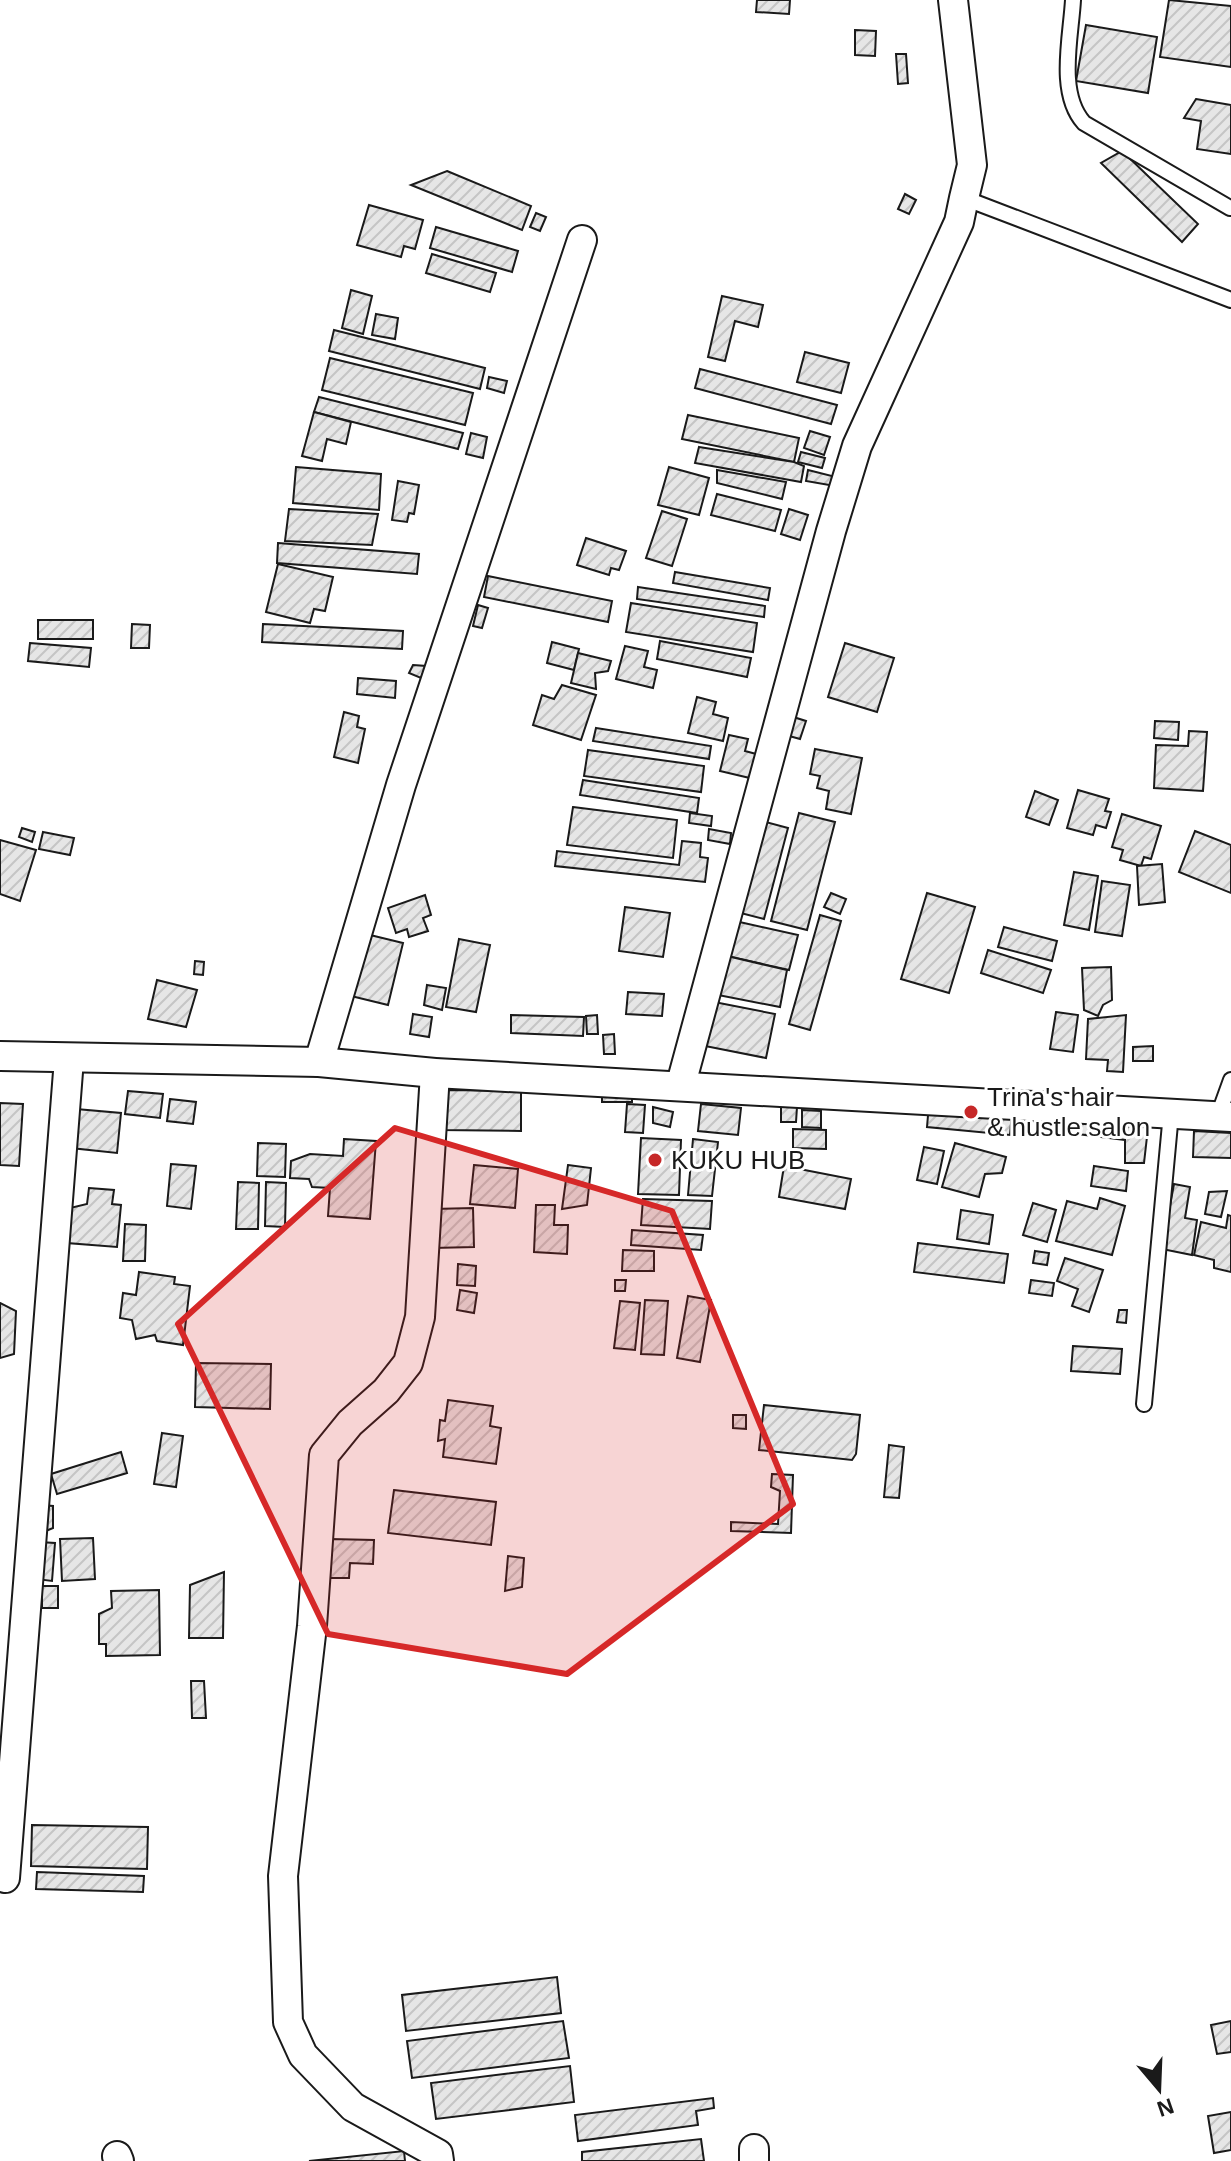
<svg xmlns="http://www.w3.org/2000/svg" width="1231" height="2161" font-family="Helvetica,sans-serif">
<defs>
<pattern id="building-hatch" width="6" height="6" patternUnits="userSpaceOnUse" patternTransform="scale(2)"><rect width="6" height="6" fill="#e6e6e6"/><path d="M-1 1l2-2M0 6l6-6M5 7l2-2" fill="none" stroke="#c5c5c5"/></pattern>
</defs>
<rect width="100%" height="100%" fill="#fff"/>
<!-- building -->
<g fill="url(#building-hatch)" stroke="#1a1a1a" stroke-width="2">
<path d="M757 0H790L789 14 756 12Z"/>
<path d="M1169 0 1231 6V67L1160 57Z"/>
<path d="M1086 25 1157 37 1148 93 1076 81Z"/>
<path d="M855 30 876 31 875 56 855 55Z"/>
<path d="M896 54H906L908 83 898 84Z"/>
<path d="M1196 99 1231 105V154L1197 149 1201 121 1184 118Z"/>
<path d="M1122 151 1198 224 1182 242 1101 163Z"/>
<path d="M447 171 531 206 522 230 411 185Z"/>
<path d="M905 194 916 200 909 214 898 209Z"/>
<path d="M369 205 423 220 415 249 404 246 401 257 357 245Z"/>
<path d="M536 213 546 217 540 231 530 227Z"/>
<path d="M436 227 518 251 512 272 430 248Z"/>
<path d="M432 254 496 273 490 292 426 273Z"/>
<path d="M351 290 372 296 363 334 342 328Z"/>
<path d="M722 296 763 305 758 327 735 321 725 361 708 357Z"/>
<path d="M376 314 398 318 395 339 372 335Z"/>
<path d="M334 330 485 368 480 389 329 351Z"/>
<path d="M805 352 849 363 841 393 797 382Z"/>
<path d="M330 358 473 393 465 425 322 390Z"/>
<path d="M700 369 837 405 831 424 695 388Z"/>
<path d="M489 377 507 381 504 393 487 388Z"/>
<path d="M319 397 463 433 458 449 314 412Z"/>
<path d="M314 412 351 422 346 444 327 439 322 461 302 456Z"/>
<path d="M688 415 799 438 794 462 682 439Z"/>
<path d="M810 431 830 437 824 455 804 448Z"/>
<path d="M471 433 487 437 483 458 466 454Z"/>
<path d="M699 447 794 462 804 466 801 482 695 463Z"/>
<path d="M801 452 825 458 822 468 798 462Z"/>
<path d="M296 467 381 474 379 510 293 503Z"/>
<path d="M669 467 709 478 699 515 658 505Z"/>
<path d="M717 470 786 482 782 499 717 483Z"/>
<path d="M808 470 832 476 835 486 806 481Z"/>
<path d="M398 481 419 485 414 514 409 513 407 522 392 520Z"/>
<path d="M717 494 781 510 775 531 711 515Z"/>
<path d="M289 509 378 514 372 545 285 541Z"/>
<path d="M789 509 808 515 800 540 781 534Z"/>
<path d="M662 511 687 519 672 566 646 558Z"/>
<path d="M586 538 626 551 619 570 611 568 609 575 577 565Z"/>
<path d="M278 543 419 554 417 574 277 563Z"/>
<path d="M278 564 333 577 325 611 314 609 310 623 266 612Z"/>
<path d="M675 572 770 588 768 600 673 583Z"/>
<path d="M488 576 612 601 608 622 484 597Z"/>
<path d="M638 587 765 606 764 617 637 599Z"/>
<path d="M631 603 757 623 753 652 626 632Z"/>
<path d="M478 605 488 608 482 628 473 626Z"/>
<rect x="38" y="620" width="55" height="19"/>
<path d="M132 624 150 625 149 648H131Z"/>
<path d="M263 624 403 631 402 649 262 642Z"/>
<path d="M660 641 751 658 747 677 657 659Z"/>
<path d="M552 642 579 649 574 670 547 663Z"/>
<path d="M30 643 91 648 89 667 28 661Z"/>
<path d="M845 643 894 658 877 712 828 697Z"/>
<path d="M625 646 648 651 644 667 657 670 653 688 616 679Z"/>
<path d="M578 653 611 661 608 671 595 673 596 689 571 683Z"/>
<path d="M413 665 426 666 421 678 409 673Z"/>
<path d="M358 678 396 681 395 698 357 694Z"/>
<path d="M562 685 596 695 581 740 533 725 542 695 554 699Z"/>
<path d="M697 697 716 702 713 714 728 718 723 741 688 733Z"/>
<path d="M344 712 359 716 357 727 365 729 358 763 334 757Z"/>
<path d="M787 715 806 721 800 739 782 734Z"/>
<path d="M1155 721 1179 722 1178 740 1154 738Z"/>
<path d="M596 728 711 746 709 759 593 741Z"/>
<path d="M1189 731 1207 732 1203 791 1154 788 1156 745 1188 746Z"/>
<path d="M729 735 748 739 745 751 760 755 754 779 720 771Z"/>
<path d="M815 749 862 758 851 814 826 809 829 791 817 788 820 776 810 774Z"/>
<path d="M588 750 704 766 701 792 584 776Z"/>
<path d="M583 780 699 798 697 813 580 795Z"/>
<path d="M1078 790 1109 799 1105 811 1111 812 1106 828 1096 825 1093 835 1067 828Z"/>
<path d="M1035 791 1058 800 1049 825 1026 817Z"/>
<path d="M573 807 677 820 673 858 567 845Z"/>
<path d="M690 813 712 816 711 826 689 823Z"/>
<path d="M799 813 835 822 807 930 771 921Z"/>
<path d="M1122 814 1161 826 1151 859 1144 857 1141 866 1120 860 1123 850 1112 847Z"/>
<path d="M758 820 788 828 764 919 733 911Z"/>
<path d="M22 828 35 832 32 842 19 837Z"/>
<path d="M709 829 731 833 730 844 708 840Z"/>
<path d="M1195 831 1231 845V893L1179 872Z"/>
<path d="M43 832 74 838 70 855 39 849Z"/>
<path d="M0 840 36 850 20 901 0 894Z"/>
<path d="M682 841 701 843 700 857 708 858 705 882 555 866 557 851 679 865Z"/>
<path d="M1162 864 1165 902 1139 905 1137 866Z"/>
<path d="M1074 872 1098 876 1089 930 1064 925Z"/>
<path d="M1102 881 1130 885 1122 936 1095 932Z"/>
<path d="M831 893 846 899 840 914 824 907Z"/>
<path d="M927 893 975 907 949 993 901 979Z"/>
<path d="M425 895 431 915 423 918 428 931 409 937 407 929 396 933 388 908Z"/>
<path d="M625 907 670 913 663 957 619 951Z"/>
<path d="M820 915 841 921 810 1030 789 1024Z"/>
<path d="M735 921 798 935 789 970 727 956Z"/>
<path d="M1004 927 1057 941 1052 961 998 947Z"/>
<path d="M366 934 403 943 388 1005 351 996Z"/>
<path d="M459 939 490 945 476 1012 446 1007Z"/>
<path d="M988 950 1051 970 1043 993 981 973Z"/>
<path d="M727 956 787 970 780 1007 713 994Z"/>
<path d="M195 961 204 962 203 975 194 974Z"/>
<path d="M1111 967 1112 1000 1103 1005 1098 1016 1084 1010 1082 968Z"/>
<path d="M157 980 197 990 186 1027 148 1019Z"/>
<path d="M427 985 446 988 442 1010 424 1005Z"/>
<path d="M628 992 664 994 662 1016 626 1014Z"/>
<path d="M709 1001 775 1014 766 1058 700 1045Z"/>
<path d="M1056 1012 1078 1015 1073 1052 1050 1049Z"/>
<path d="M413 1014 432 1017 429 1037 410 1034Z"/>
<path d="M511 1015 584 1017 583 1036 511 1033Z"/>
<path d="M597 1015 598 1034H587L586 1016Z"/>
<path d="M1126 1015 1123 1072 1107 1071 1108 1060 1086 1059 1088 1019Z"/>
<path d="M614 1034 615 1054H604L603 1035Z"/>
<path d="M1153 1046V1061H1133V1047Z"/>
<path d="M632 1083V1102H602V1084Z"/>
<path d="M440 1090 521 1091V1131L440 1130Z"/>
<path d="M128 1091 163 1094 160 1118 125 1114Z"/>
<path d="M170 1099 196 1102 193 1124 167 1121Z"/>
<path d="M0 1103 23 1104 19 1166 0 1165Z"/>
<path d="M627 1104 645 1105 643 1133 625 1132Z"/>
<path d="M701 1104 741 1108 738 1135 698 1131Z"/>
<path d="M929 1104 1012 1112 1010 1135 927 1127Z"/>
<path d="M653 1107 673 1112 670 1127 653 1123Z"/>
<path d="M781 1107H797L796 1122H781Z"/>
<path d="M76 1109 121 1113 117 1153 71 1148Z"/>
<path d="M802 1110 821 1111V1128L802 1127Z"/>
<path d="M1046 1112 1149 1119 1144 1163H1125V1140L1046 1130Z"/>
<path d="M793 1129 826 1130V1149L793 1148Z"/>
<path d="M1194 1131 1231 1133V1158L1193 1157Z"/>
<path d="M641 1138 681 1140 679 1195 638 1194Z"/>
<path d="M344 1139 376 1141 370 1219 328 1216 330 1188 312 1187 309 1179 290 1178 291 1161 310 1154 343 1156Z"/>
<path d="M693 1139 718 1142 712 1196 688 1195Z"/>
<path d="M258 1143 286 1144 285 1177 257 1176Z"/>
<path d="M955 1143 1006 1157 1002 1173 985 1174 979 1197 942 1187Z"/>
<path d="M924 1147 944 1151 937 1184 917 1180Z"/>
<path d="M171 1164 196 1166 191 1209 167 1206Z"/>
<path d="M474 1165 518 1169 515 1208 470 1204Z"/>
<path d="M568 1165 591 1168 587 1205 562 1209Z"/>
<path d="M784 1166 851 1179 845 1209 779 1197Z"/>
<path d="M1094 1166 1128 1171 1126 1191 1091 1186Z"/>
<path d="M238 1182 259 1183 258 1229H236Z"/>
<path d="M266 1182 286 1183 285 1227 265 1226Z"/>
<path d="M1174 1184 1190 1187 1185 1218 1197 1220 1192 1255 1162 1249Z"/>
<path d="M89 1188 114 1190 112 1204 121 1205 117 1247 67 1243 70 1208 87 1204Z"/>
<path d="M1227 1191 1221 1217 1205 1214 1209 1192Z"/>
<path d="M1100 1198 1125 1206 1112 1255 1056 1241 1067 1201 1097 1209Z"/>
<path d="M643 1199 712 1201 710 1229 641 1225Z"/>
<path d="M1033 1203 1056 1210 1047 1242 1023 1235Z"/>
<path d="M536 1205H555L554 1225H568L567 1254 534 1252Z"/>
<path d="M473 1208 474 1247 433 1248V1209Z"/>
<path d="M961 1210 993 1215 989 1244 957 1239Z"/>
<path d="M1228 1215 1231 1216V1272L1214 1268V1260L1194 1255 1201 1222 1226 1228Z"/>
<path d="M125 1224 146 1225 145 1261H123Z"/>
<path d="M632 1230 703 1235 701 1250 631 1245Z"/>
<path d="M918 1243 1008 1254 1004 1283 914 1272Z"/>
<path d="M623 1250 654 1251V1271H622Z"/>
<path d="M1035 1251 1049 1253 1047 1265 1033 1263Z"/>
<path d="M1065 1258 1103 1270 1089 1312 1072 1306 1078 1289 1057 1281Z"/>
<path d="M458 1264 476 1266 475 1286 457 1285Z"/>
<path d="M139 1272 175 1277 174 1284 190 1286 183 1345 157 1341 155 1335 136 1339 132 1320 120 1318 123 1293 136 1295Z"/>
<path d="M615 1280H626L625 1291H615Z"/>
<path d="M1031 1280 1054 1283 1052 1296 1029 1293Z"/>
<path d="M460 1290 477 1293 474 1313 457 1310Z"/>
<path d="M688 1296 711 1300 700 1362 677 1358Z"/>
<path d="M645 1300 668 1301 664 1355 641 1354Z"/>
<path d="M620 1301 640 1303 635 1350 614 1348Z"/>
<path d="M0 1303 16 1311 14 1354 0 1358Z"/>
<path d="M1119 1310H1127L1126 1323 1117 1322Z"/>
<path d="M1073 1346 1122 1349 1120 1374 1071 1371Z"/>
<path d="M196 1363 271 1364 270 1409 195 1407Z"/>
<path d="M448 1400 493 1406 490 1426 501 1428 496 1464 443 1457 445 1439 438 1441 440 1420 445 1421Z"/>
<path d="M764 1405 860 1415 856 1454 852 1460 759 1450Z"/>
<path d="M733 1415H746V1429L733 1428Z"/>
<path d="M162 1433 183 1436 176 1487 154 1484Z"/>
<path d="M889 1445 904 1447 899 1498 884 1497Z"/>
<path d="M121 1452 127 1473 57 1494 51 1474Z"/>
<path d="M772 1474 793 1475 791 1533 731 1531V1522L778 1524 780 1491 771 1487Z"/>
<path d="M394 1490 496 1502 491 1545 388 1533Z"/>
<path d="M41 1505 53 1506V1528L41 1533Z"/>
<path d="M93 1538 95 1579 62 1581 60 1539Z"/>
<path d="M330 1539 374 1540 373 1564 350 1563 349 1578H329Z"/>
<path d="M39 1542 55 1543 52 1581 36 1579Z"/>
<path d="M508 1556 524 1558 522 1587 505 1591Z"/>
<path d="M224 1572 223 1638H189L190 1585Z"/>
<rect x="42" y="1586" width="16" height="22"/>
<path d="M159 1590 160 1655 106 1656V1644H99V1614L112 1608 111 1591Z"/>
<path d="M191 1681H204L206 1718H192Z"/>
<path d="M32 1825 148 1827 147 1869 31 1866Z"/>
<path d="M37 1872 144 1876 143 1892 36 1889Z"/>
<path d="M557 1977 561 2013 406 2031 402 1995Z"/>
<path d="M563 2021 569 2058 412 2078 407 2041Z"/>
<path d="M1231 2021V2052L1217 2054 1211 2025Z"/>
<path d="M570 2066 574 2102 436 2119 431 2083Z"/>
<path d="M713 2098 714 2108 696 2111 698 2125 578 2141 575 2115Z"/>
<path d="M1231 2112V2150L1214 2153 1208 2116Z"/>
<path d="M701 2139 704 2161H582V2152Z"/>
<path d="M404 2151 405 2161H309Z"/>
</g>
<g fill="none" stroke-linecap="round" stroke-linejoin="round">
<!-- lane casing -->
<g stroke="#1a1a1a" stroke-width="18">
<g id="lane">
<path d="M1073 0C1071 37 1057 93 1084 123L1230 208"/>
<path d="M964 198 1231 300"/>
<path d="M1218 1116 1231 1080"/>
<path d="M1144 1404 1171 1113"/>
</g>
</g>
<!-- street casing -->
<g stroke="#1a1a1a" stroke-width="32">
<g id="street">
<path d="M0 1056 319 1062 435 1073 1231 1117"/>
<path d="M319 1062 401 785 582 240"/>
<path d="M435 1073 420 1317 408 1363 386 1391 350 1423 324 1455 312 1626 283 1876 288 2022 303 2055 353 2107 438 2154 439 2161"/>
<path d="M681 1084 831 531 857 446 959 222 964 198 972 165 953 0"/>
<path d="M5 1878 69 1059"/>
<path d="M117 2156 119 2161"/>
<path d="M754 2161V2149"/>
</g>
</g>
<!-- lane -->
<use href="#lane" stroke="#fff" stroke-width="14"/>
<!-- street -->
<use href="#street" stroke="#fff" stroke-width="28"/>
</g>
<!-- marked area -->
<path fill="#d62828" fill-opacity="0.2" stroke="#d62828" stroke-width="6" stroke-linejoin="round" d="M395 1128 672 1211 793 1504 567 1674 328 1634 178 1324Z"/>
<!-- markers -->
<g fill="#c62828" stroke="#fff" stroke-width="3">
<circle cx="971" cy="1112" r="8"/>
<circle cx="655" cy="1160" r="8"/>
</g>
<g text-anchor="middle" stroke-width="6" stroke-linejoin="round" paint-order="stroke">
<!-- poi labels -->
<g font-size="26" fill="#1a1a1a" stroke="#fff" text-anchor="start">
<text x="987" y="1106">Trina's hair<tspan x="987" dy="30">&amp; hustle salon</tspan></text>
<text x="671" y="1169">KUKU HUB</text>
</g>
</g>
<!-- north arrow -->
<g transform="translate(1159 2089) rotate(161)" stroke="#ffffff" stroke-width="6" paint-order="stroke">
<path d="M0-6L14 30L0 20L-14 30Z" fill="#1a1a1a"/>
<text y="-12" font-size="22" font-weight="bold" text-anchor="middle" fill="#1a1a1a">N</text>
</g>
</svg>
